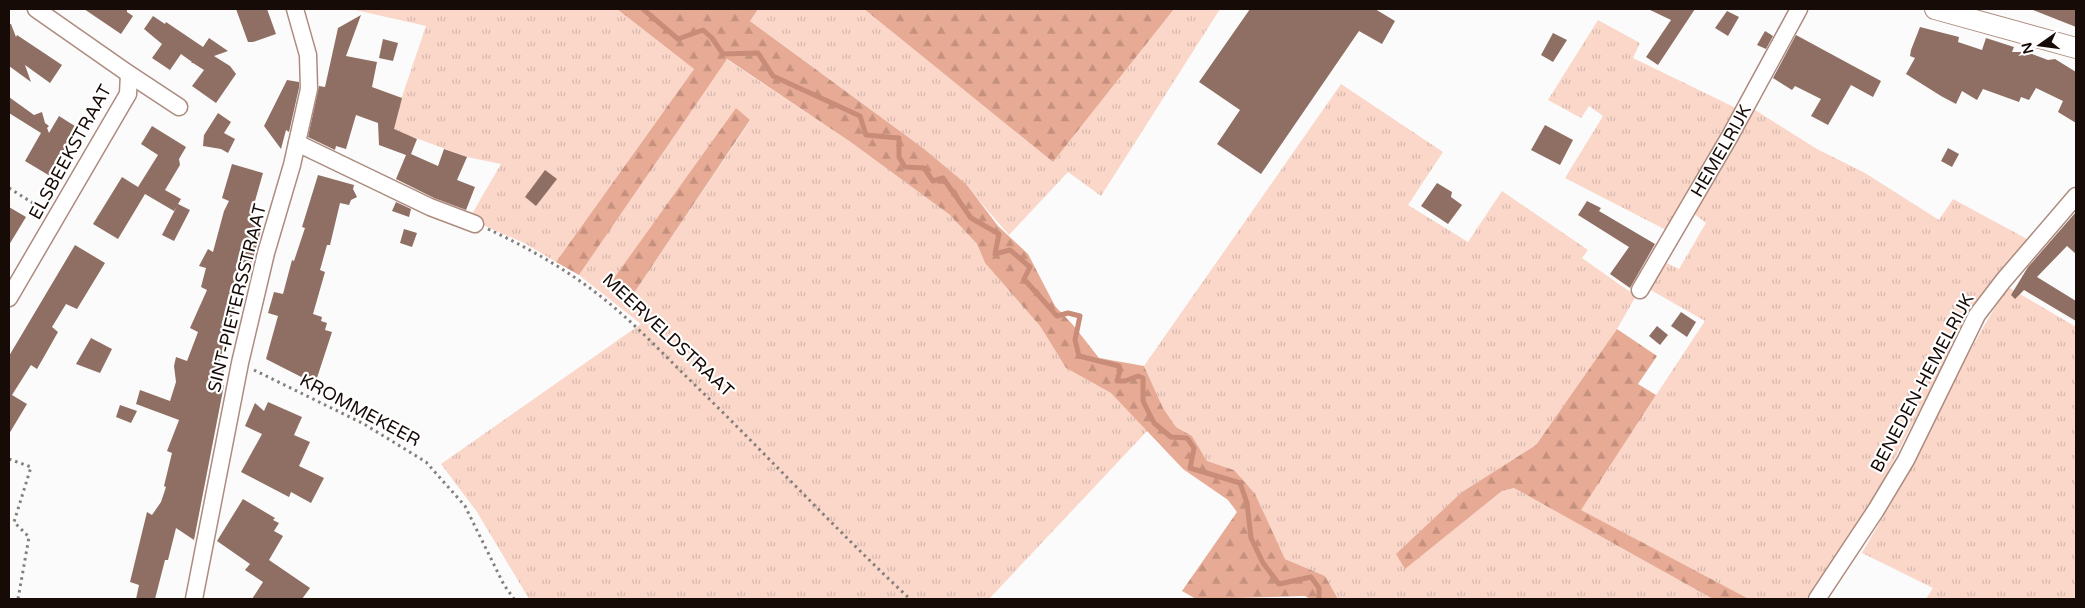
<svg xmlns="http://www.w3.org/2000/svg" width="2085" height="608" font-family="'Varela Round',sans-serif">
<defs>
<pattern id="grass-tufts" width="24" height="20" patternUnits="userSpaceOnUse" patternTransform="scale(1.25)"><rect width="24" height="20" fill="#fbd7ca"/><path d="M3 7l-1-3M5 7V3M7 7l1-3M15 17l-1-3M17 17v-4M19 17l1-3" fill="none" stroke="#d6b7ac"/></pattern>
<pattern id="forest-firs" width="22" height="20" patternUnits="userSpaceOnUse" patternTransform="scale(1.25)"><rect width="22" height="20" fill="#e7aa94"/><path d="M5 1l3.5 6h-7zM16 11l3.5 6h-7z" fill="#c5917e"/></pattern>
</defs>
<rect width="100%" height="100%" fill="#fbfbfb"/>
<!-- grass -->
<g fill="url(#grass-tufts)" fill-rule="evenodd">
<path d="M351 9H617L694 69 556 262 524 243 469 219 501 164 467 157 413 137 412 139 391 129 426 26Z"/>
<path d="M758 9H864L1053 162 1174 9H1220L1101 196 1068 172 1009 235 961 180 923 148 749 20Z"/>
<path d="M1598 20 1640 43 1633 58 1738 109 1668 231 1565 178 1603 116 1589 106 1581 118 1548 100Z"/>
<path d="M726 59 852 143 950 215 977 244 985 263 1040 326 1066 368 1111 393 1148 430 989 599H529L477 512 441 464 641 324 579 275ZM736 108 750 121 632 296Z"/>
<path d="M1341 84 1443 152 1408 205 1468 242 1502 191 1588 250 1582 258 1636 296 1617 329 1536 445 1462 492 1406 568 1502 491 1514 488 1713 599H1338L1325 576 1285 559 1275 538 1234 470 1207 461 1192 436 1176 427 1163 408 1144 366Z"/>
<path d="M1752 108 1817 149 1865 173 1939 220 1953 199 2027 239 1957 338 1869 508 1806 599H1749L1580 510 1705 321 1649 289 1667 263 1679 269 1706 223 1692 212Z"/>
<path d="M2008 287 2076 327V599H1926L1933 588 1862 553C1880 521 1900 489 1917 456 1946 399 1972 341 2008 287Z"/>
</g>
<!-- forest -->
<g fill="url(#forest-firs)">
<path d="M617 9H758L750 21 923 148 966 184 998 226 1028 254 1055 306 1073 325 1099 358 1144 366 1163 408 1176 427 1192 436 1207 461 1234 470 1255 494 1285 559 1325 576 1338 599H1310L1305 596 1196 599 1182 591 1237 512 1228 500 1183 469 1111 393 1066 368 1040 326 985 263 977 244 950 215 852 143 727 59 579 275 556 262 694 69Z"/>
<path d="M864 9H1174L1053 162Z"/>
<path d="M736 108 750 120 632 296 612 281Z"/>
<path d="M1617 329 1657 356 1638 384 1656 395 1581 510 1749 599H1713L1514 488 1502 491 1405 569 1396 554 1462 492 1536 445Z"/>
</g>
<g fill="none" stroke-linecap="round" stroke-linejoin="round">
<!-- stream -->
<path stroke="#c88c78" stroke-width="5" d="M643 9 678 39 703 30 712 38 723 54 758 53 773 76 860 116 866 135 899 138V157L905 167 924 168 933 181 943 178 971 218 999 234 995 254 1010 250 1030 267 1024 279 1057 316 1068 313 1080 316 1075 340 1079 356 1119 366 1120 371 1117 381H1125L1138 376 1143 378V401L1154 423 1171 437 1187 438 1194 448 1190 468 1240 483 1247 503 1251 538 1263 563 1279 584 1311 577 1319 588V599"/>
</g>
<!-- building -->
<g fill="#8f6f63">
<path d="M84 9H127V12L133 16 121 34Z"/>
<path d="M236 9H267L276 34 253 42H248Z"/>
<path d="M1250 9H1375L1395 21 1382 44 1359 31 1261 174 1217 144 1240 110 1199 82Z"/>
<path d="M1648 9H1695L1658 65 1646 57 1671 20Z"/>
<path d="M2033 9H2076V27L2033 10Z"/>
<path d="M1727 11 1739 17 1728 36 1715 28Z"/>
<path d="M361 15 346 56 377 62 372 87 402 98 394 129 417 139 411 154 438 166 444 149 467 157 457 180 475 187 466 210 434 198 396 179 406 155 379 145 378 123 356 115 346 149 336 146 335 150 308 137 319 86 325 87 338 28Z"/>
<path d="M153 16 165 24 166 22 203 47 209 38 228 51 214 56 230 66 236 74 216 103 192 86 204 70 193 63H191L192 62 181 54 170 70 152 58 162 44 144 29Z"/>
<path d="M9 24H11L16 37 17 35 62 65 50 83 25 65 31 82 9 66Z"/>
<path d="M1920 27 1959 37 1958 42 1982 50 1986 38 2014 47 2012 52H2027L2048 60 2055 59 2076 72V123L2058 112 2063 101 2036 88 2029 100 2021 97 2019 102 1983 89 1977 100 1962 91 1956 104 1941 96 1906 74 1915 58 1910 56 1911 50Z"/>
<path d="M1765 31 1773 36 1766 49 1757 45Z"/>
<path d="M1553 33 1567 40 1553 62 1541 55Z"/>
<path d="M1796 35 1881 81 1873 97 1851 85 1828 125 1811 116 1821 99 1795 86 1792 90 1773 78Z"/>
<path d="M383 39 398 43 393 61 379 58Z"/>
<path d="M287 80 299 82V88L289 132 286 130 281 149 264 126Z"/>
<path d="M9 97 34 115 42 112 45 123 49 126 47 128 49 133 59 116 78 128 50 176 25 161 41 133 9 113Z"/>
<path d="M218 113 231 122 224 133 235 139 228 153 221 149 203 146 204 135Z"/>
<path d="M1545 125 1573 140 1560 165 1531 150Z"/>
<path d="M152 126 186 147 179 159 180 165 165 190 181 199 178 204 190 210 174 241 162 235 177 206 174 211 145 194 118 239 93 224 122 177 138 187 158 155 141 144Z"/>
<path d="M1948 148 1959 154 1952 167 1941 161Z"/>
<path d="M232 164 263 173 249 222 261 230 246 283 242 281 219 363 225 365 220 385H224L194 540 176 528 168 560H165L155 599H136L139 585 130 582 147 512 152 515 161 502 166 487 164 486 172 453 167 451 179 420 136 404 140 390 170 401 176 382 174 366 176 357 187 361 198 332 190 328 207 290 201 287 206 268 199 266 208 249 213 252 224 211 229 201 222 198Z"/>
<path d="M545 170 557 179 536 206 525 197Z"/>
<path d="M318 175 354 185 353 189 357 197 351 200 349 205 340 203 330 245H327L320 270 325 272 313 314 322 317 321 321 327 323 325 330 332 332 315 384 266 359 278 316 268 313 274 292 283 294 292 260 294 261 305 228 302 227Z"/>
<path d="M1437 183 1452 192 1451 197 1462 205 1448 224 1421 206Z"/>
<path d="M1587 201 1601 208 1599 211 1655 244 1630 288 1610 274 1629 247 1578 215Z"/>
<path d="M396 202 411 209 409 217 392 211Z"/>
<path d="M9 207 26 217 9 245Z"/>
<path d="M2076 212V254L2067 246 2037 277 2076 301V321L2024 290 2015 299 2011 295 2028 267Z"/>
<path d="M404 229 417 233 412 247 400 243Z"/>
<path d="M75 245 105 263 77 309 66 304 52 327 58 332 45 355 37 369 31 365 12 395 27 404 9 434V356Z"/>
<path d="M1681 312 1696 322 1687 337 1671 326Z"/>
<path d="M1657 326 1668 335 1660 345 1649 336Z"/>
<path d="M91 338 112 349 100 373 76 364Z"/>
<path d="M268 402 302 417 294 435 310 442 299 466 324 478 311 503 291 492 289 497 241 472 262 434 245 426 255 403 264 411Z"/>
<path d="M120 405 137 411 131 423 116 417Z"/>
<path d="M243 499 275 518 273 520 279 523 274 531 283 536 269 560 310 588 302 599H252L263 582 245 570 250 564 217 541Z"/>
</g>
<g fill="none" stroke-linecap="round" stroke-linejoin="round">
<!-- minor casing -->
<g stroke="#ad8b7f" stroke-width="19">
<g id="minor">
<path d="M36 9 129 74 179 107"/>
<path d="M297 143 430 207 475 224"/>
<path id="s1" d="M1640 290 1730 136 1799 9"/>
<path d="M9 298 128 94 129 74"/>
<path d="M194 599 240 363 266 253 292 165 309 89 308 55 295 9"/>
<path d="M1817 599 1876 510 1906 460 1977 315 2003 281 2076 196"/>
</g>
</g>
<!-- tertiary casing -->
<g stroke="#ad8b7f" stroke-width="22">
<path id="tertiary" d="M1935 9 2076 48"/>
</g>
<!-- path -->
<g stroke="#847e7c" stroke-width="3" stroke-dasharray="2.5 4" stroke-linecap="butt">
<path d="M9 188 44 210"/>
<path d="M488 229C533 250 578 276 616 309 644 333 669 360 695 385 768 456 836 530 910 599"/>
<path d="M254 370 364 424 426 462 465 506 504 585 514 599"/>
<path d="M9 459 31 467 14 522 29 537 18 599"/>
</g>
<!-- minor -->
<use href="#minor" stroke="#fff" stroke-width="16"/>
<!-- tertiary -->
<use href="#tertiary" stroke="#fff" stroke-width="20"/>
</g>
<g text-anchor="middle" stroke-width="4.5" stroke-linejoin="round" paint-order="stroke">
<!-- street labels -->
<g font-size="18" fill="#170b07" stroke="#fff">
<text dy="6" stroke="none"><textPath href="#s1" startOffset="161">HEMELRIJK</textPath></text>
<text transform="translate(70 152) rotate(-61)" y="6">ELSBEEKSTRAAT</text>
<text transform="translate(237 298) rotate(-76)" y="6">SINT-PIETERSSTRAAT</text>
<text transform="translate(668 335) rotate(43)" y="6">MEERVELDSTRAAT</text>
<text transform="translate(1922 383) rotate(-62)" y="6">BENEDEN-HEMELRIJK</text>
<text transform="translate(360 410) rotate(28)" y="6">KROMMEKEER</text>
</g>
</g>
<!-- border -->
<rect width="2085" height="608" fill="none" stroke="#170b07" stroke-width="20"/>
<!-- north arrow -->
<g transform="translate(2040 45) rotate(256)" stroke="#ffffff" stroke-width="4" paint-order="stroke">
<path d="M0-4L9 19L0 12L-9 19Z" fill="#170b07"/>
<text y="-8" font-size="14" font-weight="bold" text-anchor="middle" fill="#170b07">N</text>
</g>
</svg>
